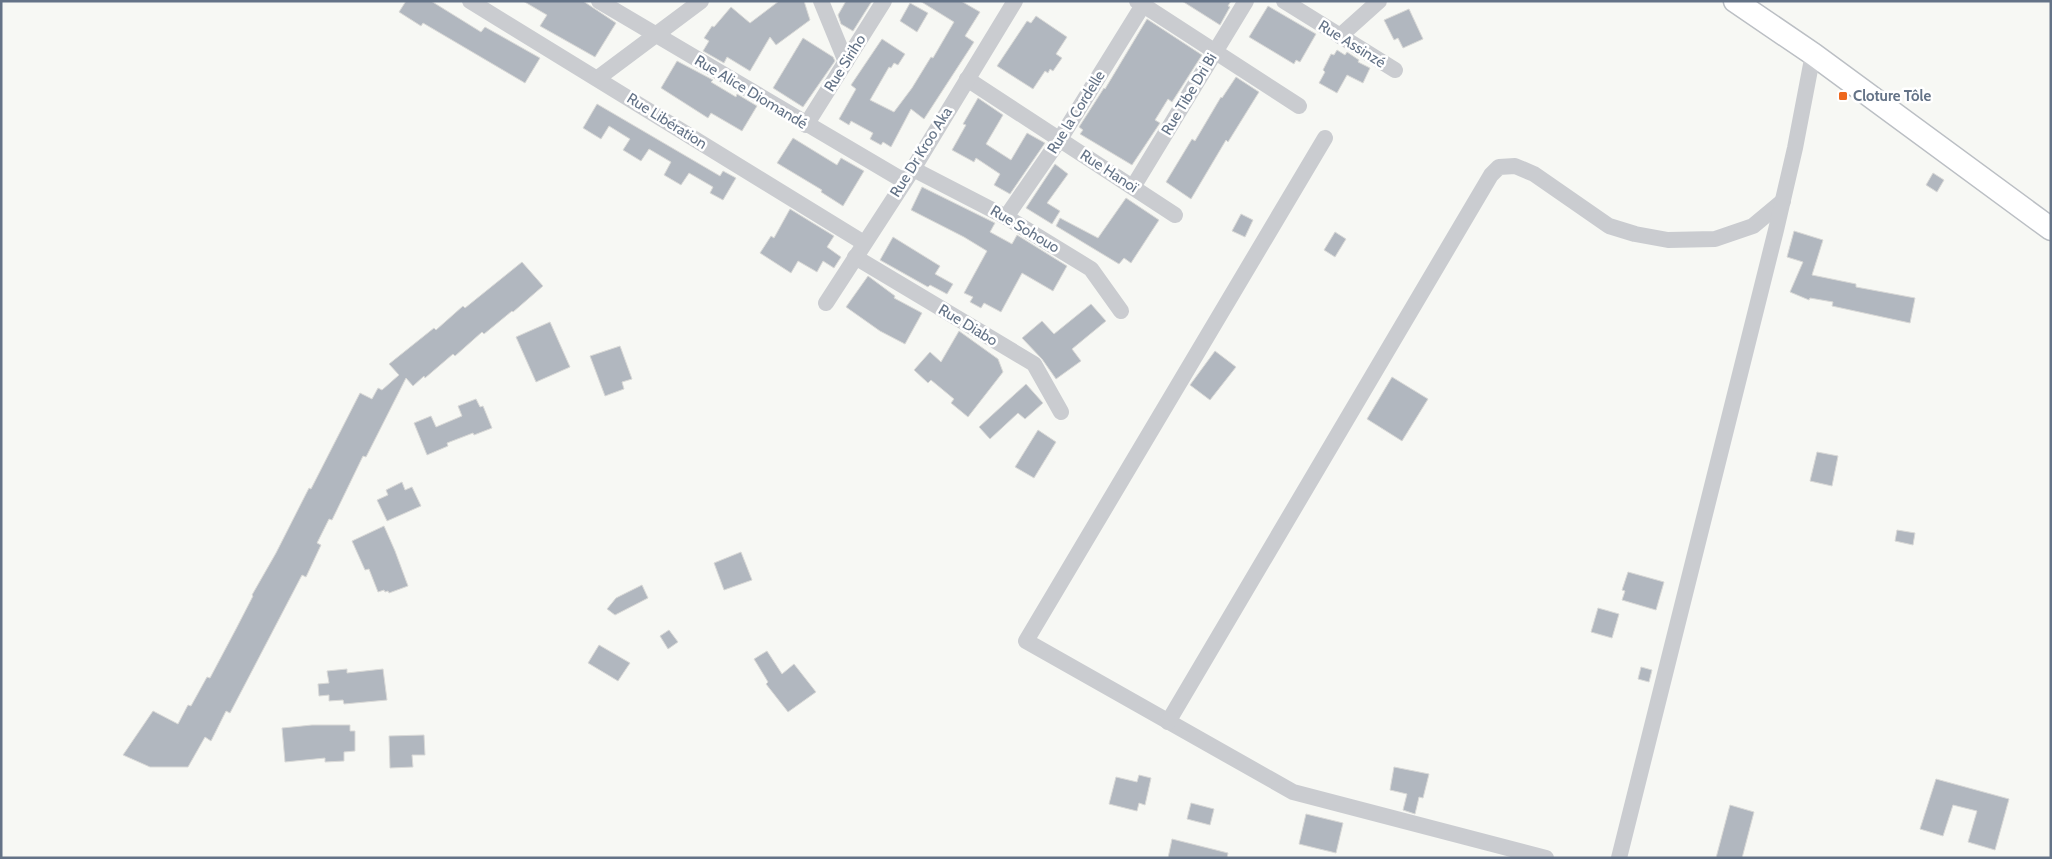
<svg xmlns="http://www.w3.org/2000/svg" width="2052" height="859" font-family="Cabin,sans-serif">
<rect width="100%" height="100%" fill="#f7f8f4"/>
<!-- building -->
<g fill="#b1b7bf" stroke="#d9d9d7">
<path d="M406 1H431L481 32 485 27 540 58 525 83 423 23 421 26 399 12Z"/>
<path d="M523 1H583L616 23 595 57 540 26 547 15Z"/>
<path d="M779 1H804L810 20 776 45 770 37 750 71 727 57 724 63 703 51 709 41 704 38 712 26 714 27 731 7 750 23Z"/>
<path d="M846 1H872L853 31 841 24 838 15Z"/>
<path d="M920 1H961L980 12 965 36 974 42 924 119 911 109 891 147 883 142 881 145 870 139 873 133 851 121 849 125 839 119 856 89 851 85 882 39 905 54 898 65 894 63 891 68 889 67 870 100 894 112 912 88 931 57 933 58 954 22Z"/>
<path d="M1182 1H1231L1228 6 1230 7 1220 25Z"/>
<path d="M910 3 928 13 917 32 900 21Z"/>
<path d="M1268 6 1316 34 1300 62 1296 60 1294 64 1249 37Z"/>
<path d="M1409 9 1423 39 1403 48 1398 38 1394 40 1384 20Z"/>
<path d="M1036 16 1067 37 1056 54 1062 58 1053 71 1050 69 1048 73 1045 71 1033 89 997 66 1027 21 1031 23Z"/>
<path d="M1147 19 1202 55 1172 102 1168 99 1155 120 1160 123 1132 165 1080 134 1083 130 1079 127 1104 88 1105 89Z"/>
<path d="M803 38 833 57 835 61 803 107 773 88Z"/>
<path d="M1337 50 1345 55 1347 52 1359 60 1358 62 1370 68 1363 83 1347 75 1337 93 1319 83 1325 72 1323 70 1331 54 1334 55Z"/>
<path d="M677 61 713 80 711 82 736 97 737 94 757 106 742 131 711 113 708 118 661 88Z"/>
<path d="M1236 77 1259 92 1228 142 1226 140 1191 199 1166 182 1192 139 1195 141 1221 97 1222 98Z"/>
<path d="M978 98 1003 115 986 144 1011 160 1027 133 1045 143 1010 194 994 185 1000 174 976 158 974 162 952 150 966 125 963 124Z"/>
<path d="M597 104 720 176 723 171 736 178 723 200 710 193 713 187 689 173 681 185 664 175 671 162 649 149 641 161 623 150 630 139 609 126 601 139 583 128Z"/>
<path d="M793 138 837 165 841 158 864 171 843 206 821 192 822 190 777 163Z"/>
<path d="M1055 164 1068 174 1047 203 1060 211 1052 224 1026 208Z"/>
<path d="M1933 173 1944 180 1937 192 1926 185Z"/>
<path d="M922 187 995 223 990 232 1012 244 1017 235 1067 266 1053 291 1022 273 1001 312 984 303 981 308 970 302 973 297 964 293 987 251 964 237 911 210Z"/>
<path d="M1126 198 1159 220 1131 263 1124 258 1119 264 1056 226 1060 218 1098 238Z"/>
<path d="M790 209 834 236 827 247 841 257 834 268 823 261 817 272 798 261 791 273 760 253 771 236 774 238Z"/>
<path d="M1241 214 1253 220 1245 237 1232 231Z"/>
<path d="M1794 231 1823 240 1812 275 1856 284V287L1915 298 1910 323 1832 306 1833 302 1810 298 1809 300 1790 292 1803 262 1787 257Z"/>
<path d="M1335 232 1346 239 1335 257 1324 250Z"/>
<path d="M893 237 940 266 935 274 953 284 947 294 930 285 928 287 880 260Z"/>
<path d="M522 262 543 286 513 312 512 311 484 334 482 332 455 356 453 354 425 378 424 376 413 386 406 378 366 457 363 456 332 520 329 519 317 543 321 545 306 577 302 575 230 713 226 711 211 741 205 737 188 767H150L123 755 153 711 178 724 188 705 191 706 207 677 210 678 236 629 253 596 252 595 276 553 309 488 311 489 360 393 372 399 378 388 382 390 399 375 389 364 434 328 436 330 463 306 465 308Z"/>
<path d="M868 276 895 296 894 298 922 313 905 344 880 331 846 307Z"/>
<path d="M1091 304 1106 321 1072 349 1081 361 1056 379 1042 359 1022 338 1042 321 1054 334Z"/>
<path d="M550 322 570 367 536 382 516 337Z"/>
<path d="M959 331 998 359 1003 372 968 417 951 403 954 399 931 380 928 383 914 370 930 352 941 362Z"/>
<path d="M620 346 632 379 622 382 624 389 605 396 590 356Z"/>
<path d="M1215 351 1236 367 1210 400 1190 385Z"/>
<path d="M1392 377 1428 399 1402 441 1367 419Z"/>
<path d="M1026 384 1043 403 1025 419 1018 413 990 439 979 427Z"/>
<path d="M476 399 480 407 483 406 492 428 474 435 473 433 447 443 448 446 427 455 414 423 431 416 436 427 462 416 458 406Z"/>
<path d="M1038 430 1056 442 1034 478 1015 467Z"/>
<path d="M1817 452 1838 456 1832 486 1810 481Z"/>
<path d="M402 482 405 490 412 487 421 506 387 521 377 500 388 495 386 490Z"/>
<path d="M384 526 395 551 408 586 389 593 388 591 385 592 384 590 378 592 369 569 365 570 352 541Z"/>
<path d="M1897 530 1915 533 1913 545 1895 541Z"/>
<path d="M741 552 752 580 724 590 714 563Z"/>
<path d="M1628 572 1664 582 1656 610 1622 600 1625 591 1622 590Z"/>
<path d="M642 585 648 598 615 615 607 609 616 598Z"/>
<path d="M1598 608 1619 614 1612 638 1591 632Z"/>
<path d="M669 630 678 642 668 649 660 636Z"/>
<path d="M599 645 630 663 618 681 588 663Z"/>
<path d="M767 651 782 674 794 664 816 692 788 712 766 684 768 682 754 659Z"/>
<path d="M1641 667 1652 670 1649 682 1638 679Z"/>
<path d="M347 669V673L383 669 387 700 344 704 343 700 329 701V695L319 696 318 684 329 683 327 671Z"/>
<path d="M312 725H350V731H355V751L344 752V761L325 762V758L285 762 282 728Z"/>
<path d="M424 735 425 755H412L413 767 390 768 389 736Z"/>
<path d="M1394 767 1429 774 1423 798 1419 797 1415 814 1403 810 1407 794 1390 790Z"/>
<path d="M1139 775 1151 778 1145 805 1139 803 1137 811 1109 804 1116 777 1137 782Z"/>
<path d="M1936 779 2009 799 1995 850 1968 842 1977 811 1953 805 1943 836 1920 829Z"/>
<path d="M1191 803 1214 809 1210 825 1187 819Z"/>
<path d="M1730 805 1754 812 1742 858H1716Z"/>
<path d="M1306 814 1343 823 1336 853 1299 844Z"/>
<path d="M1172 839 1228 853 1227 858H1168Z"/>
</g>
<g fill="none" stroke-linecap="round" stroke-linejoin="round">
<!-- secondary casing -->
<g stroke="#bbbfc4" stroke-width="25">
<path id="secondary" d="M1735 1 1813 54 2051 229"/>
</g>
<!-- street -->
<g stroke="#caccd0" stroke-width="16">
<path d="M470 1 864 243"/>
<path d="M599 1 904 181"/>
<path d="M821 1 846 62"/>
<path d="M1137 1 1299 106"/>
<path d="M1284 1 1395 70"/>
<path d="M1340 36 1379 1"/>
<path d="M598 78 701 1"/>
<path d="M967 79 1175 215"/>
<path d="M806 125 884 1"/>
<path d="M1325 138 1026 641 1293 792 1546 858"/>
<path d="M913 169 1006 217 1091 269 1121 311"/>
<path d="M1133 187 1246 1"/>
<path d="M1006 217 1060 139 1143 5"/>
<path d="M855 257 1034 364 1061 412"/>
<path d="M826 303 913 169 1015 1"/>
<path d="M1168 722 1491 175 1499 167 1515 166 1534 174 1609 226 1635 234 1668 240 1715 239 1753 226 1783 201"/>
<path d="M1619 858 1776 230 1795 148 1813 54"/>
</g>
<!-- secondary -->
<use href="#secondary" stroke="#fff" stroke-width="22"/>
</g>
<!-- markers -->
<rect fill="#ee681e" stroke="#fff" stroke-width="2" x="1838" y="91" width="10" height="10" rx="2.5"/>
<g text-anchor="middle" stroke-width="5" stroke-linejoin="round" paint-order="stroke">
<!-- street labels -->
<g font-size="15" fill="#647387" stroke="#fff">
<text transform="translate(1352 44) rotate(32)" y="5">Rue Assinzé</text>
<text transform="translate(845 63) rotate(-58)" y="5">Rue Siriho</text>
<text transform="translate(751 92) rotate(31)" y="5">Rue Alice Diomandé</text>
<text transform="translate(1189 94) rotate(-59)" y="5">Rue Tibe Dri Bi</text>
<text transform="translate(1076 112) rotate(-58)" y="5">Rue la Cordelle</text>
<text transform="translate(667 121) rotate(32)" y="5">Rue Libération</text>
<text transform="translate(921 152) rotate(-58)" y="5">Rue Dr Kroo Aka</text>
<text transform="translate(1109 171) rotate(33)" y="5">Rue Hanoï</text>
<text transform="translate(1025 229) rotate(31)" y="5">Rue Sohouo</text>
<text transform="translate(968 325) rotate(31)" y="5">Rue Diabo</text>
</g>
<!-- poi labels -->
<g font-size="15" font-weight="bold" fill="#647387" stroke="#fff" text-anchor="start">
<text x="1853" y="101">Cloture Tôle</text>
</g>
</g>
<!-- border -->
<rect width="2052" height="859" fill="none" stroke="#647387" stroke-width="5"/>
</svg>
